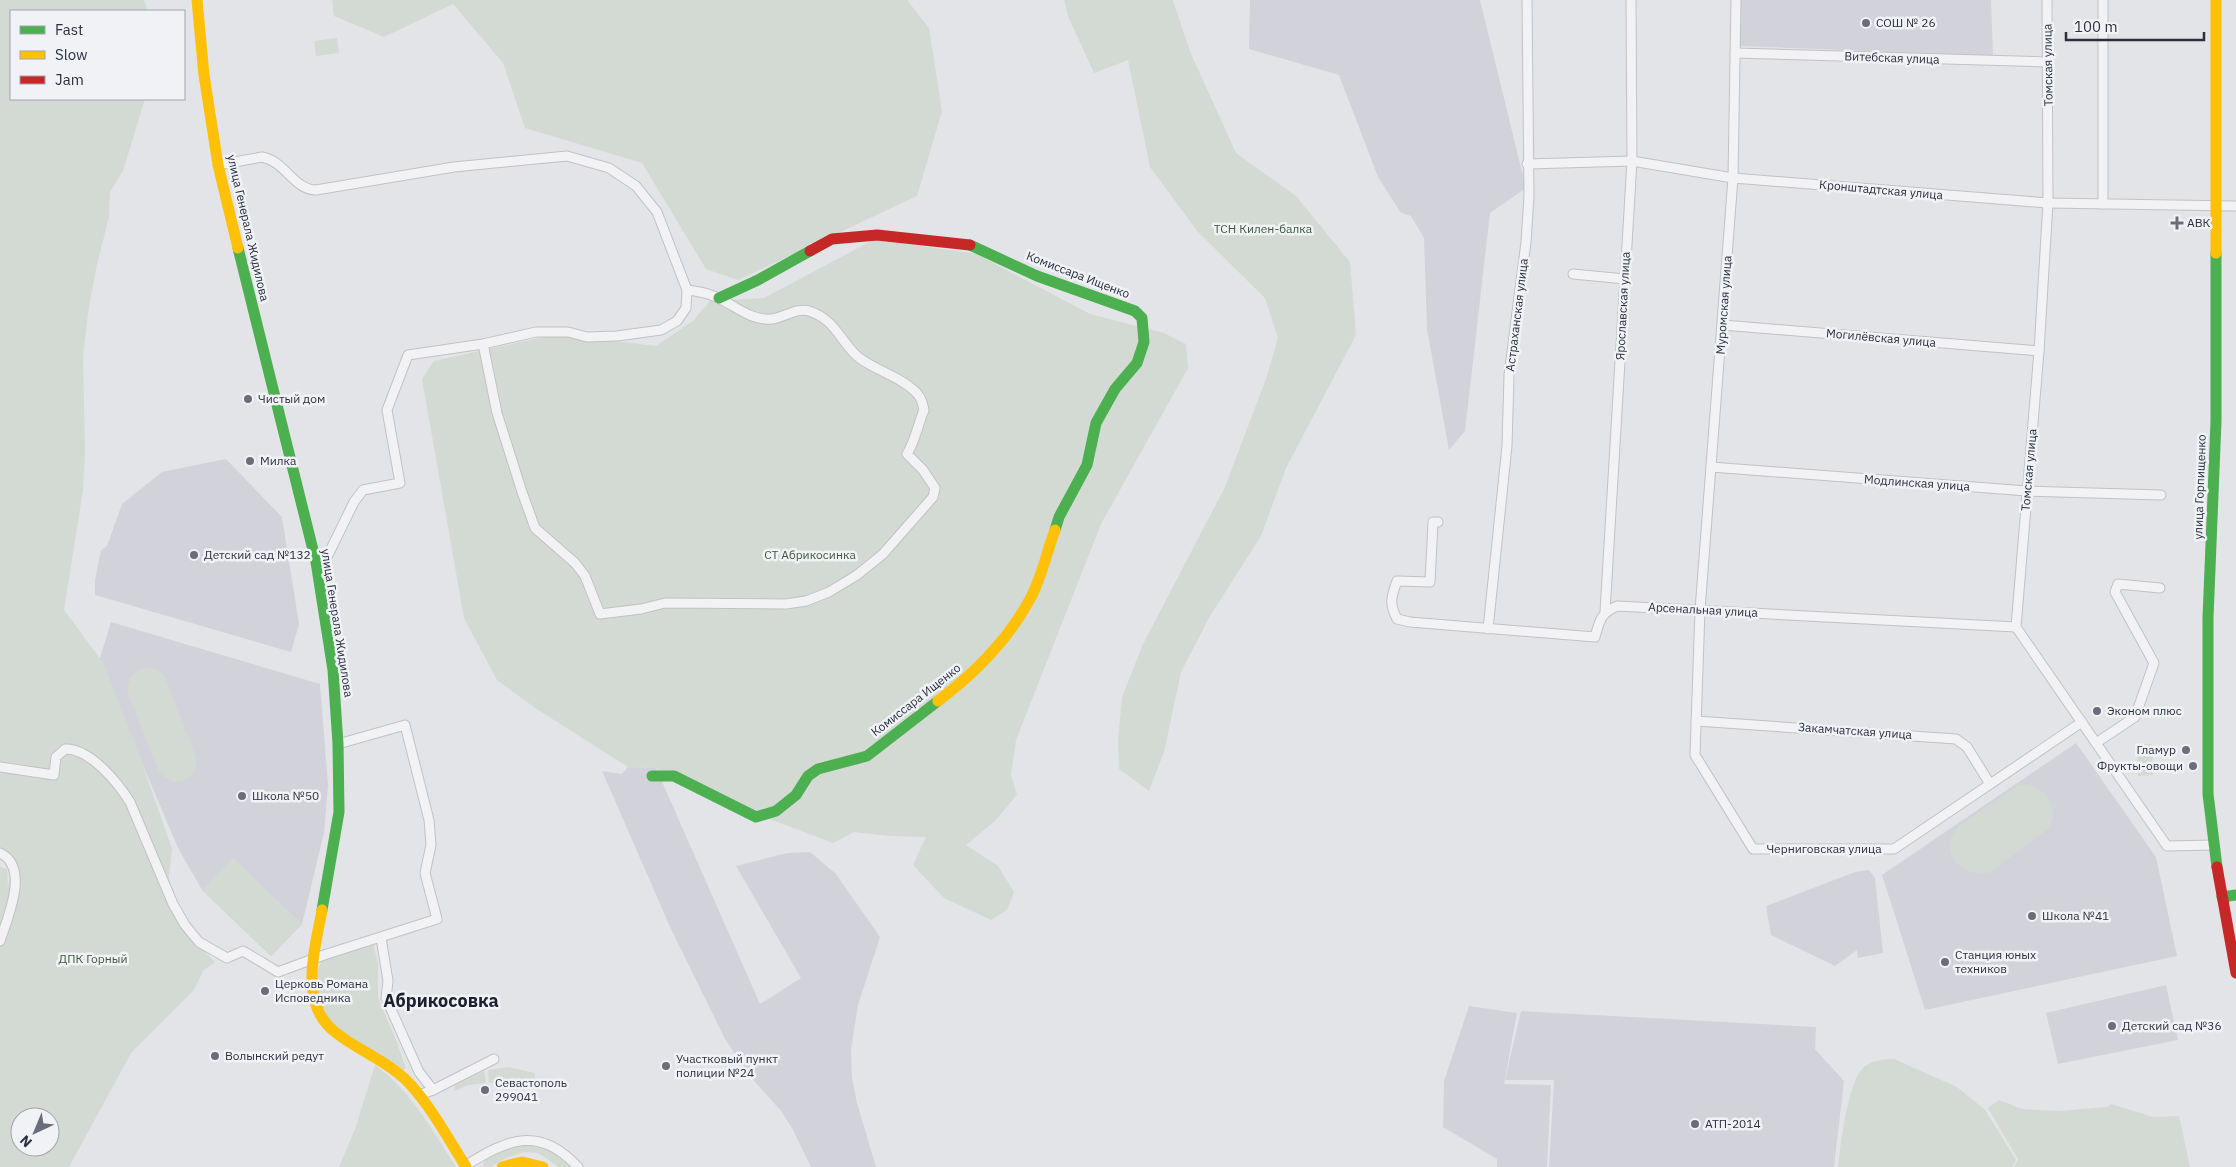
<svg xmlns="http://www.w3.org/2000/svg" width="2236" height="1167" font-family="'IBM Plex Sans',sans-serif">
<rect width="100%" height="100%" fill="#e3e4e7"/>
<!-- built -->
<g fill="#d2d3da">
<path d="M1250 0H1480L1526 188 1490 213 1465 431 1449 450 1427 329 1424 238 1411 216 1401 213 1378 177 1339 75 1249 49Z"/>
<path d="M1741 0H1991L1993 56 1740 46Z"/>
<path d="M226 459 282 517 299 624 291 652 95 595V580L101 550 107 546 122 504 162 472Z"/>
<path d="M111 622 320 684 328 785 324 833 302 924 271 956 202 890 178 848 99 661Z"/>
<path d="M2076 743 2156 857 2177 956 1925 1010 1882 875Z"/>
<path d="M628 767 656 768 760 1004 801 978 736 866 787 853 810 852 836 874 880 937 858 1005 851 1050 852 1078 857 1103 876 1167H811L793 1130 782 1112 748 1074 724 1037 671 929 602 771 622 774Z"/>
<path d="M1869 870 1875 878 1883 953 1858 958 1857 950 1835 966 1771 935 1766 906 1855 872Z"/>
<path d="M2166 985 2178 1040 2058 1064 2046 1013Z"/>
<path d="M1469 1006 1517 1013 1504 1084 1551 1085 1547 1167H1497V1159L1443 1127 1444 1081Z"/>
<path d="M1521 1011 1816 1027 1815 1049 1844 1081 1834 1167H1549L1554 1080H1505Z"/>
</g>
<!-- green -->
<g fill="#d2dad3" fill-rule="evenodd">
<path d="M0 0H144L148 11H11V99H145L123 171 110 192 109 217 96 269 88 313 83 357 85 452 83 490 64 610 104 664 141 760 172 849 167 896 185 933 215 962 203 971 194 990 131 1053 69 1167H0V867L7 869 8 888 11 867 0 855ZM20 1117H50V1147H20Z"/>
<path d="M332 0H907L929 28 942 111 917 196 738 280 706 269 642 163 525 128 503 63 453 4 384 37 334 16Z"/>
<path d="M1064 0H1173L1191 54 1236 153 1296 196 1350 262 1356 335 1286 468 1261 536 1210 616 1181 672 1164 752 1149 791 1119 769 1118 741 1122 697 1143 644 1225 487 1266 379 1278 338 1265 298 1198 232 1150 167 1128 60 1094 73 1068 16Z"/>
<path d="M337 38 339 53 316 56 314 41Z"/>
<path d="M875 239 976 254 1090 314 1164 333 1186 344 1188 368 1101 524 1016 740 1011 775 1017 795 995 821 966 845 998 866 1014 892 1007 910 991 920 944 898 913 865 926 837 889 836 854 832 833 843 704 794 656 768 628 767 535 708 497 680 464 618 422 379 434 361 557 334 656 346 693 321 710 301 764 298Z"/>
<path d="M150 667 158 670 165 677 196 757V768L192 775 182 781 172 782 159 773 128 694C126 678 134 670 150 667Z"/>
<path d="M2137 744H2152L2153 775 2138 776Z"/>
<path d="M2027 784C2048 790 2059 807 2049 828L1991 872C1962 880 1935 850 1959 826L2017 786Z"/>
<path d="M233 858 302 924 271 956 202 890Z"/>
<path d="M373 943 378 964V998L396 1040 406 1068 401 1071 332 1026 314 988 316 973 322 960Z"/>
<path d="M1894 1059 1957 1087 1985 1110 2016 1160 2012 1167H1838C1840 1146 1848 1080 1864 1067 1873 1060 1883 1059 1894 1059Z"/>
<path d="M375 1065C412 1092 432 1130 456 1167H339L355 1129Z"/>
<path d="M509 1067 535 1073V1079L513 1078 489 1083 488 1070Z"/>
<path d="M484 1071 486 1083 469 1085 454 1091 455 1085Z"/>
<path d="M1999 1100 2022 1109 2058 1111 2107 1107 2111 1104 2153 1117 2179 1116 2190 1167H2014L2018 1159 1988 1108Z"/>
<path d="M525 1144C548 1145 555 1151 572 1167H559L538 1153 523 1152 506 1158 490 1167H483L484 1159 503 1148Z"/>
</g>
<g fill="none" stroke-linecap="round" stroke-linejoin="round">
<!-- street casing -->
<g stroke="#c1c2c5" stroke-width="11">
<g id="street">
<path d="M1736 0 1733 178 1700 610 1695 755 1753 849H1894L2082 722"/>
<path d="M2047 0 2048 203 2039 351 2016 627 2167 846 2214 845"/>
<path d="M2103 0V204"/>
<path d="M1735 53 2048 62"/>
<path d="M1527 164 1632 161 1733 178 2048 203 2236 206"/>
<path d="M218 165 262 157C285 161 294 190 316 190L454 167 567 156 609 168 636 186 657 212 687 290 686 308 677 321 661 330 617 336 587 337 568 332H536L483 344 408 355 387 410 400 483 363 490 354 502 328 555 316 562"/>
<path d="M1573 274 1625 279"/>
<path d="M1723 325 2039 351"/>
<path d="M483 344 497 413 522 492 535 528 575 563 585 576 600 614 641 609 665 603 786 604 806 601 829 592 857 575 883 554 933 497 935 488 923 470 907 454C916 439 917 427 924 410 923 406 922 400 919 396 907 379 874 370 858 357 839 340 836 320 809 311 796 307 784 318 772 319 750 321 735 305 716 297 707 293 697 291 687 290"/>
<path d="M1711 467 2027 491 2161 495"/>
<path d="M1438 522H1433L1430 582 1397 581C1391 597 1389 604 1397 619L1410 622 1595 637C1600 620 1600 614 1617 606L2016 627"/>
<path d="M1605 612 1632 161 1631 0"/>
<path d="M1488 629 1507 446 1509 375 1526 242 1529 196 1527 0"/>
<path d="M1696 721 1956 739 1967 747 1990 784"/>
<path d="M2096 743 2135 717 2154 663 2115 592 2118 584 2160 588"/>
<path d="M0 767 54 775 56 757 65 749C90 748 118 783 130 802L173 904 185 925 199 942 227 958 243 951 278 972 324 955 437 919 425 873 431 845 429 820 405 725 338 744"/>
<path d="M0 853C30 867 8 917 0 941"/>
<path d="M381 938 388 981 386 998 419 1072 433 1090"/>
<path d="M419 1095 433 1090 494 1059"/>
<path d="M465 1166C508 1139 539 1125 578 1167"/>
</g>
</g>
<!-- street -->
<use href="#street" stroke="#f2f2f4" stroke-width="9"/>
<!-- fast -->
<g stroke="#4caf50" stroke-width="11">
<path d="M970 245 1037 276 1135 311 1142 318 1144 342 1137 363 1115 389 1096 423 1087 465 1059 517 1055 530"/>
<path d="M238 248 316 562 333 670 338 744 339 812 322 910"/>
<path d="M2216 253V421L2208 618V794L2217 867"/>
<path d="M719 298 758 280 810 251"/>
<path d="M652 776H674L756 817 776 811 796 795 808 776 818 769 867 756 938 701"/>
<path d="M2222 897 2236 895"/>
</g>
<!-- slow -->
<g stroke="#ffc107" stroke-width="11">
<path d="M197 0 204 75 218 165 238 248"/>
<path d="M2216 0V253"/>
<path d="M938 701C975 673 1008 640 1030 599 1041 580 1047 551 1055 530"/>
<path d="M322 910C315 950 298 1003 335 1032 357 1050 384 1059 405 1079 428 1101 449 1140 466 1167"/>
<path d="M502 1167 522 1162 543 1167"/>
</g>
<!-- jam -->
<g stroke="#c62828" stroke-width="11">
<path d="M810 251 832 239 877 235 970 245"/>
<path d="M2217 867 2236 973"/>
</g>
</g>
<!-- markers -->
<g fill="#6b6e7a" stroke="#f1f2f6" stroke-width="2">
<circle cx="1866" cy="23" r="5"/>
<path d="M2174.5 215.5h5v5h5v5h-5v5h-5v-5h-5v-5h5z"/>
<circle cx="248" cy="399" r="5"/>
<circle cx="250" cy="461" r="5"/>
<circle cx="194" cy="555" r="5"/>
<circle cx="2097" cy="711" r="5"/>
<circle cx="2186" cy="750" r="5"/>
<circle cx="2193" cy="766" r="5"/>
<circle cx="242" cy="796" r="5"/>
<circle cx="2032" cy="916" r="5"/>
<circle cx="1945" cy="962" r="5"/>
<circle cx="265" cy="991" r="5"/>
<circle cx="2112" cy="1026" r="5"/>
<circle cx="215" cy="1056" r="5"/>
<circle cx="666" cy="1066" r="5"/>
<circle cx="485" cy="1090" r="5"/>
<circle cx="1695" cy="1124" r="5"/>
</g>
<g text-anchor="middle" stroke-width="5" stroke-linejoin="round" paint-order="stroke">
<!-- poi labels -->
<g font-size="12" fill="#2b2f3f" stroke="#f1f2f6" text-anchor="start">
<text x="1876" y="27">СОШ № 26</text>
<text x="2187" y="227">АВК</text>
<text x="258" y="403">Чистый дом</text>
<text x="260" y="465">Милка</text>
<text x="204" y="559">Детский сад №132</text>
<text x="2107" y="715">Эконом плюс</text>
<text x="2176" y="754" text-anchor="end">Гламур</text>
<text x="2183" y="770" text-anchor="end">Фрукты-овощи</text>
<text x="252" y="800">Школа №50</text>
<text x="2042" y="920">Школа №41</text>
<text x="1955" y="959">Станция юных<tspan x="1955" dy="14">техников</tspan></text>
<text x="275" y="988">Церковь Романа<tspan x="275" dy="14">Исповедника</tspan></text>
<text x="2122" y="1030">Детский сад №36</text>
<text x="225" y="1060">Волынский редут</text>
<text x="676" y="1063">Участковый пункт<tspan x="676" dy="14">полиции №24</tspan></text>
<text x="495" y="1087">Севастополь<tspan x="495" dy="14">299041</tspan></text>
<text x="1705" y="1128">АТП-2014</text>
</g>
<!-- street labels -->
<g font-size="12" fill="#2b2f3f" stroke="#f1f2f6">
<text transform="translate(1892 58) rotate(2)" y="4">Витебская улица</text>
<text transform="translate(2048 65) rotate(-91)" y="4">Томская улица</text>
<text transform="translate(1881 190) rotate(5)" y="4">Кронштадтская улица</text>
<text transform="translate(248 228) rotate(77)" y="4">улица Генерала Жидилова</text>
<text transform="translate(1078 275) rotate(21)" y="4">Комиссара Ищенко</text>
<text transform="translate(1724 305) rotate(-86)" y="4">Муромская улица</text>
<text transform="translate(1623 306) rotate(-87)" y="4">Ярославская улица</text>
<text transform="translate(1517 315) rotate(-83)" y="4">Астраханская улица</text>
<text transform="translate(1881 338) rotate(5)" y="4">Могилёвская улица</text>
<text transform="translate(2029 470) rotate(-85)" y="4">Томская улица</text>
<text transform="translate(1917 483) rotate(4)" y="4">Модлинская улица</text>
<text transform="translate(2200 487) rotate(-88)" y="4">улица Горпищенко</text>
<text transform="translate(1703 610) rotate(3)" y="4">Арсенальная улица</text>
<text transform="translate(337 623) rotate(81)" y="4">улица Генерала Жидилова</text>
<text transform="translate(916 700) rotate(-38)" y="4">Комиссара Ищенко</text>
<text transform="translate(1855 731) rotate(4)" y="4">Закамчатская улица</text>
<text x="1824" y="853">Черниговская улица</text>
</g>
<!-- park labels -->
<g font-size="12" fill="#3a593a" stroke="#f1f2f6">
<text x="1263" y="233">ТСН Килен-балка</text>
<text x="810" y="559">СТ Абрикосинка</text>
<text x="93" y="963">ДПК Горный</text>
</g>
<!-- district labels -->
<g font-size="18" font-weight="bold" fill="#1d2030" stroke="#f1f2f6">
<text x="441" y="1007">Абрикосовка</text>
</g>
</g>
<!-- legend -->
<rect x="10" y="10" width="175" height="90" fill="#f1f2f6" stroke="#a2a4ad"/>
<rect x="20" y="26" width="25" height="8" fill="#4caf50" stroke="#a2a4ad"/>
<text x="55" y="35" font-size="15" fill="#2b2f3f">Fast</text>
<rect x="20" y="51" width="25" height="8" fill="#ffc107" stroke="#a2a4ad"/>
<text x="55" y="60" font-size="15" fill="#2b2f3f">Slow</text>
<rect x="20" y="76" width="25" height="8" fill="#c62828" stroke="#a2a4ad"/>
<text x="55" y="85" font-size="15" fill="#2b2f3f">Jam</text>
<!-- north arrow -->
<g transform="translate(35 1132) rotate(224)"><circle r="24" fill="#f1f2f6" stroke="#a2a4ad"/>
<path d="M0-4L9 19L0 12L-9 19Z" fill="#6b6e7a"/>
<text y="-8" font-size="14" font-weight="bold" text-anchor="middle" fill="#2b2f3f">N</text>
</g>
<!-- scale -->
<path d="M2066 32v8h138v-8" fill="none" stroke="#2b2f3f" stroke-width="2.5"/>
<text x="2074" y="32" font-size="15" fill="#2b2f3f" stroke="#f1f2f6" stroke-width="4" paint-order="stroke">100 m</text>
</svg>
